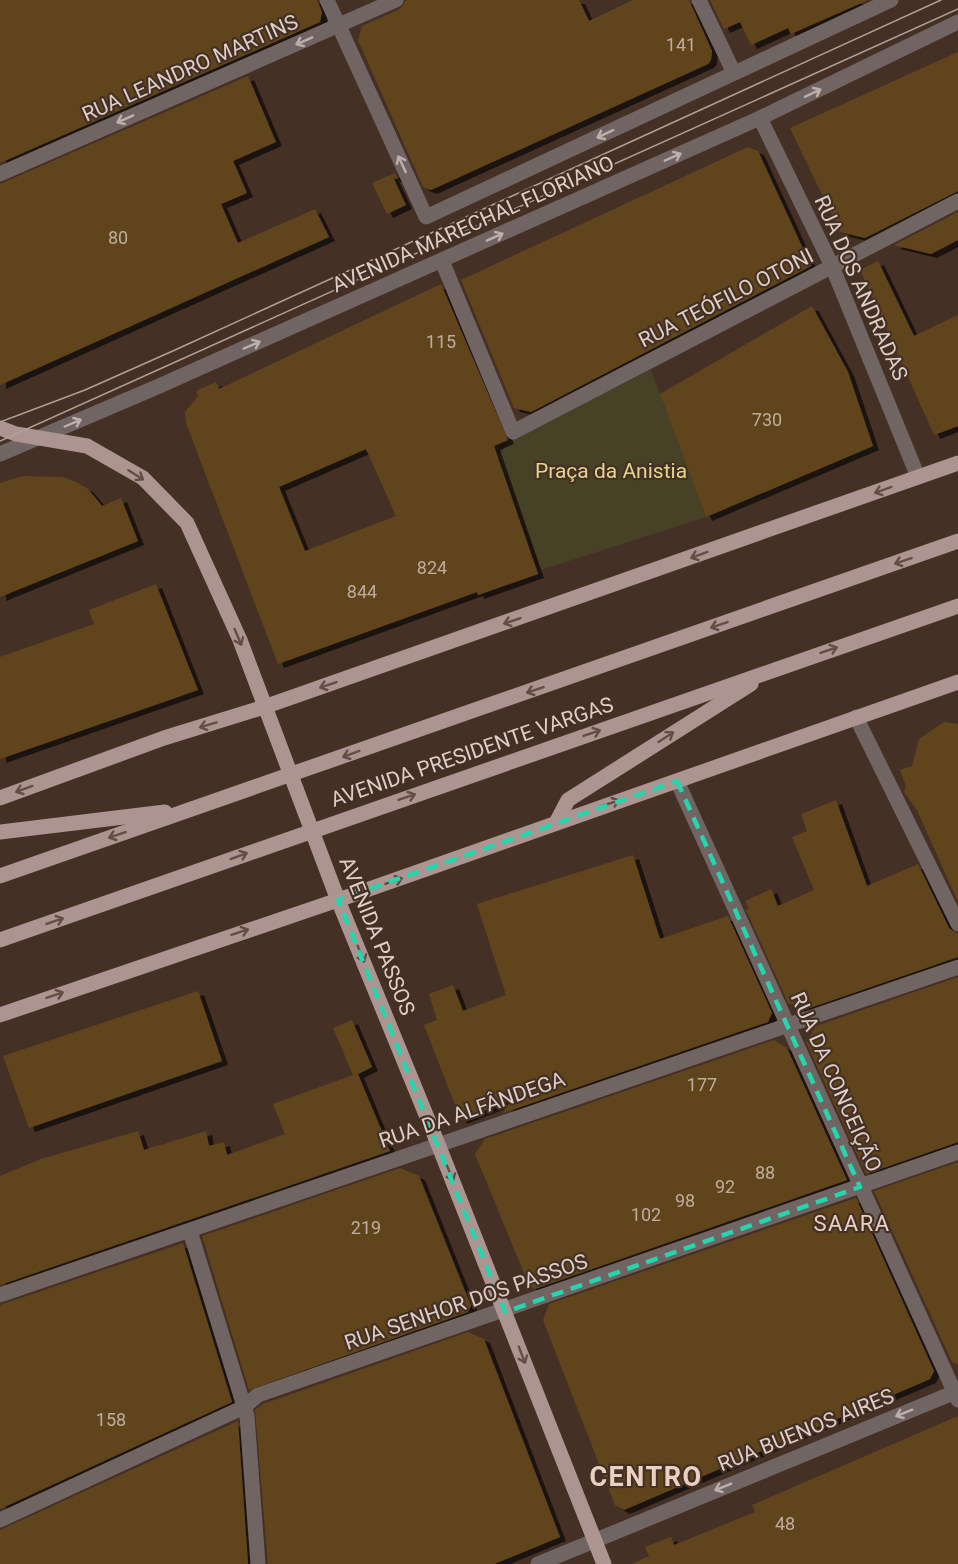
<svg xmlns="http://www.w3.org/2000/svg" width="958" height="1564" font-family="Roboto,sans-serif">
<defs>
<filter id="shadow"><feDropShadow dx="6" dy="4" stdDeviation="0" flood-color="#0009"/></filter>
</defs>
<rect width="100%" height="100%" fill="#443025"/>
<!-- green -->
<path fill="#474225" d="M651 370 706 517 541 570 499 456 512 438Z"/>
<!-- building -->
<g fill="#60451f" fill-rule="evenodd" filter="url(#shadow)">
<path d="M0 0H317L322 12 320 22 0 163Z"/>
<path d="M406 0H579L589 21 633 0H689L712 51 711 60 708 64 431 190 423 187 358 40 362 26 400 9Z"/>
<path d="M710 0H868L791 34 788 28 751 45 740 22 724 29Z"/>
<path d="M958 52V191L865 238 840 232 790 128Z"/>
<path d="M248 76 276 142 233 161 247 193 221 204 238 243 315 209 329 237 0 385V184Z"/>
<path d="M748 147 758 151 811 266 531 412 514 408 461 280Z"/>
<path d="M395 173 398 179 393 177 406 205 387 214 372 183Z"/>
<path d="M958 212V240L931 254 894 245Z"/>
<path d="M878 261 914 336 958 315V426L934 435 860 270Z"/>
<path d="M441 284 508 440 494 446 538 574 478 595 477 592 278 664 186 423 185 412 198 396 196 391 216 382 219 389ZM366 449 396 516 305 551 279 487Z"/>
<path d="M812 306 848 372 873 446 706 517 660 394Z"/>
<path d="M23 476 63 477 76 482 88 489 102 506 121 498 138 541 0 597V483Z"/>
<path d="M156 584 198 690 0 759V657L94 624 89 610Z"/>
<path d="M944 722 958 724V902L917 810 904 792 906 786 900 770 912 766 919 739Z"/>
<path d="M836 800 867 886 918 864 949 928 958 934V957L804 1010 788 1003 746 910 749 909 745 901 771 889 778 906 814 890 792 837 807 831 801 814Z"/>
<path d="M633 855 660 939 728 916 772 1013 768 1022 503 1113 511 1100 461 1120 424 1025 437 1020 429 994 453 985 463 1011 506 995 477 904Z"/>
<path d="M958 977V1142L866 1174 806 1042 816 1026Z"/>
<path d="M198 991 222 1061 29 1128 3 1056Z"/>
<path d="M352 1020 372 1067 358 1074 390 1151 0 1285V1176L41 1159 138 1131 144 1150 206 1131 209 1146 224 1142 227 1155 285 1134 273 1104 353 1075 333 1028Z"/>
<path d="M774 1040 787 1048 847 1180 535 1289 529 1285 475 1154 485 1139Z"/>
<path d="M958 1162V1365L952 1362 874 1191Z"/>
<path d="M400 1168 419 1176 471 1306 468 1312 249 1390 202 1236Z"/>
<path d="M856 1198 934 1371 930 1379 624 1510 615 1505 543 1320 549 1304Z"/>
<path d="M183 1243 232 1402 0 1509V1305Z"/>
<path d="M468 1332 484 1339 560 1537 494 1564H268L255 1410 263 1404Z"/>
<path d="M958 1416V1564H631L649 1556 645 1547 671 1537 674 1545 755 1512 752 1505Z"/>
<path d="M238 1421 248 1564H0V1530Z"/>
</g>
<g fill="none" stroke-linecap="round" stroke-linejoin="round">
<!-- minor -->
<g stroke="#716564" stroke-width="15">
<path d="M327 0 426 217 891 0"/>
<path d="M699 0 734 73"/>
<path d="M760 118 832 266 918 477"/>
<path d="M0 174 396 0"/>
<path d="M442 261 513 432 958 201"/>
<path d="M0 454 157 387 760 118 958 22"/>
<path d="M856 717 958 924"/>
<path d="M677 781 958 1400"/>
<path d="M190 1231 247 1416 258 1564"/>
<path d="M0 1295 958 967"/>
<path d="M0 1520 244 1407 258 1395 958 1152"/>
<path d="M538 1564 958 1391"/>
</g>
<!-- major -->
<g stroke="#ac9491" stroke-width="15">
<path d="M0 428 16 434 87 446 143 478 187 523 240 640 338 900 438 1144 604 1564"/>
<path d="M0 798 164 738 264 707 958 463"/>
<path d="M556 823 568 800 751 684"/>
<path d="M0 832 165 812"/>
<path d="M0 876 958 541"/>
<path d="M0 940 958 606"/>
<path d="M0 1015 338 900 958 682"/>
</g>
<!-- tram -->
<g stroke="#b0a199" stroke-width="1.5">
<path d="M0 422 85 390 175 350 941 0"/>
<path d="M0 441 958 9"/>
</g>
</g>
<!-- one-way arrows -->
<defs><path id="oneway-shaft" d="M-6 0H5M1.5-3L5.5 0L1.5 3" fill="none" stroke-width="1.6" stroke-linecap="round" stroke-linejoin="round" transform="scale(1.5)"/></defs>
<g stroke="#bdafaa">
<use href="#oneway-shaft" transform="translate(304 41) rotate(156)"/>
<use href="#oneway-shaft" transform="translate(813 93) rotate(-26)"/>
<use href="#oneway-shaft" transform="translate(125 119) rotate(156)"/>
<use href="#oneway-shaft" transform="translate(605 134) rotate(155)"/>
<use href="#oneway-shaft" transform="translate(673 157) rotate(-24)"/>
<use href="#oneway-shaft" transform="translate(402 164) rotate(-115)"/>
<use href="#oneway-shaft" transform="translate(495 237) rotate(-24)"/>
<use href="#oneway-shaft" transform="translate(252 345) rotate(-24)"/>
<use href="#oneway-shaft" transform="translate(73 423) rotate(-23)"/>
<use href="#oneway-shaft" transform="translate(904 1413) rotate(158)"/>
<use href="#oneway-shaft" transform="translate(723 1487) rotate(158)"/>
</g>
<g stroke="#634e45">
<use href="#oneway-shaft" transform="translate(136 475) rotate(32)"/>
<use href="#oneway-shaft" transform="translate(883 490) rotate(160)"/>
<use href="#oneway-shaft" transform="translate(699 555) rotate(160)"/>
<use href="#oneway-shaft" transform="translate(903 561) rotate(161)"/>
<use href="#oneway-shaft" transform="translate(512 621) rotate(161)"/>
<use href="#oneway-shaft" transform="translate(719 625) rotate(161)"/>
<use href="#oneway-shaft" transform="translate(238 637) rotate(67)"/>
<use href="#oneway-shaft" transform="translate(829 650) rotate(-19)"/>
<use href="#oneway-shaft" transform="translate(328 685) rotate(161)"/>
<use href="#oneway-shaft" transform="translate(535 690) rotate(161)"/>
<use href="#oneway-shaft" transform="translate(208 725) rotate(163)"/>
<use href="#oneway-shaft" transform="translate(592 733) rotate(-19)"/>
<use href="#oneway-shaft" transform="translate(666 737) rotate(-33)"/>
<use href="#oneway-shaft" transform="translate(351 754) rotate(160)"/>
<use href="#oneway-shaft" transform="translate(24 789) rotate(160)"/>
<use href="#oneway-shaft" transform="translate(407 797) rotate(-19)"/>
<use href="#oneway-shaft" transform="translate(611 803) rotate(-19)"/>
<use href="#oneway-shaft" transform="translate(117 835) rotate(161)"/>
<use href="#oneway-shaft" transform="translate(239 856) rotate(-20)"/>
<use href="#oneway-shaft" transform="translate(394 881) rotate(-19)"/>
<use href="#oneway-shaft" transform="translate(55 921) rotate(-19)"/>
<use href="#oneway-shaft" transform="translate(240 932) rotate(-18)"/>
<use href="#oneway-shaft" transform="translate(361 954) rotate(68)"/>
<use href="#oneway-shaft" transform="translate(55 995) rotate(-19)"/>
<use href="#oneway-shaft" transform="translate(450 1173) rotate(68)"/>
<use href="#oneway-shaft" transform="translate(522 1355) rotate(69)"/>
</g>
<!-- marked area -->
<path fill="none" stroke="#25d5ae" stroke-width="4.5" stroke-dasharray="12 8" stroke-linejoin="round" d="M677 781 860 1187 505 1312 338 900Z"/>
<g text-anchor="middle" stroke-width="4.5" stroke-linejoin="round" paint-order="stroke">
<!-- number labels -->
<g font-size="18" fill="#beac9e">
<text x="681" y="51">141</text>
<text x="118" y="244">80</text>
<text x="441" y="348">115</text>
<text x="767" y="426">730</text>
<text x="432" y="574">824</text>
<text x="362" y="598">844</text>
<text x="702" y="1091">177</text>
<text x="765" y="1179">88</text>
<text x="725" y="1193">92</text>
<text x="685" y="1207">98</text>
<text x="646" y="1221">102</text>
<text x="366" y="1234">219</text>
<text x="111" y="1426">158</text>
<text x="785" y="1530">48</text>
</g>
<!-- street labels -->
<g font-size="21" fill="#ddcfc8" stroke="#443025">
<text transform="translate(190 68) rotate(-24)" y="7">RUA LEANDRO MARTINS</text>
<text transform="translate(473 224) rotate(-24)" y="7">AVENIDA MARECHAL FLORIANO</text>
<text transform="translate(861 288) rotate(66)" y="7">RUA DOS ANDRADAS</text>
<text transform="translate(726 298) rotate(-27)" y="7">RUA TEÓFILO OTONI</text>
<text transform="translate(472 752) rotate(-19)" y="7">AVENIDA PRESIDENTE VARGAS</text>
<text transform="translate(377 936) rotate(68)" y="7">AVENIDA PASSOS</text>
<text transform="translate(836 1082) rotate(66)" y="7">RUA DA CONCEIÇÃO</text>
<text transform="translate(472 1110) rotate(-19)" y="7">RUA DA ALFÂNDEGA</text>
<text transform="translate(466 1302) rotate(-19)" y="7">RUA SENHOR DOS PASSOS</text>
<text transform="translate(806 1430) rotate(-22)" y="7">RUA BUENOS AIRES</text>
</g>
<!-- park labels -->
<g font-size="21" fill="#e3d58b" stroke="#443025">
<text x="611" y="478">Praça da Anistia</text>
</g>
<!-- neighbourhood labels -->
<g font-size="22" letter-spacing="1.5" fill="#ead0c2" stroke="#443025">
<text x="852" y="1231">SAARA</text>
</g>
<!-- district labels -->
<g font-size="27" font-weight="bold" letter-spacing="1.5" fill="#ead0c2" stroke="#443025">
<text x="646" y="1486">CENTRO</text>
</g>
</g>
</svg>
